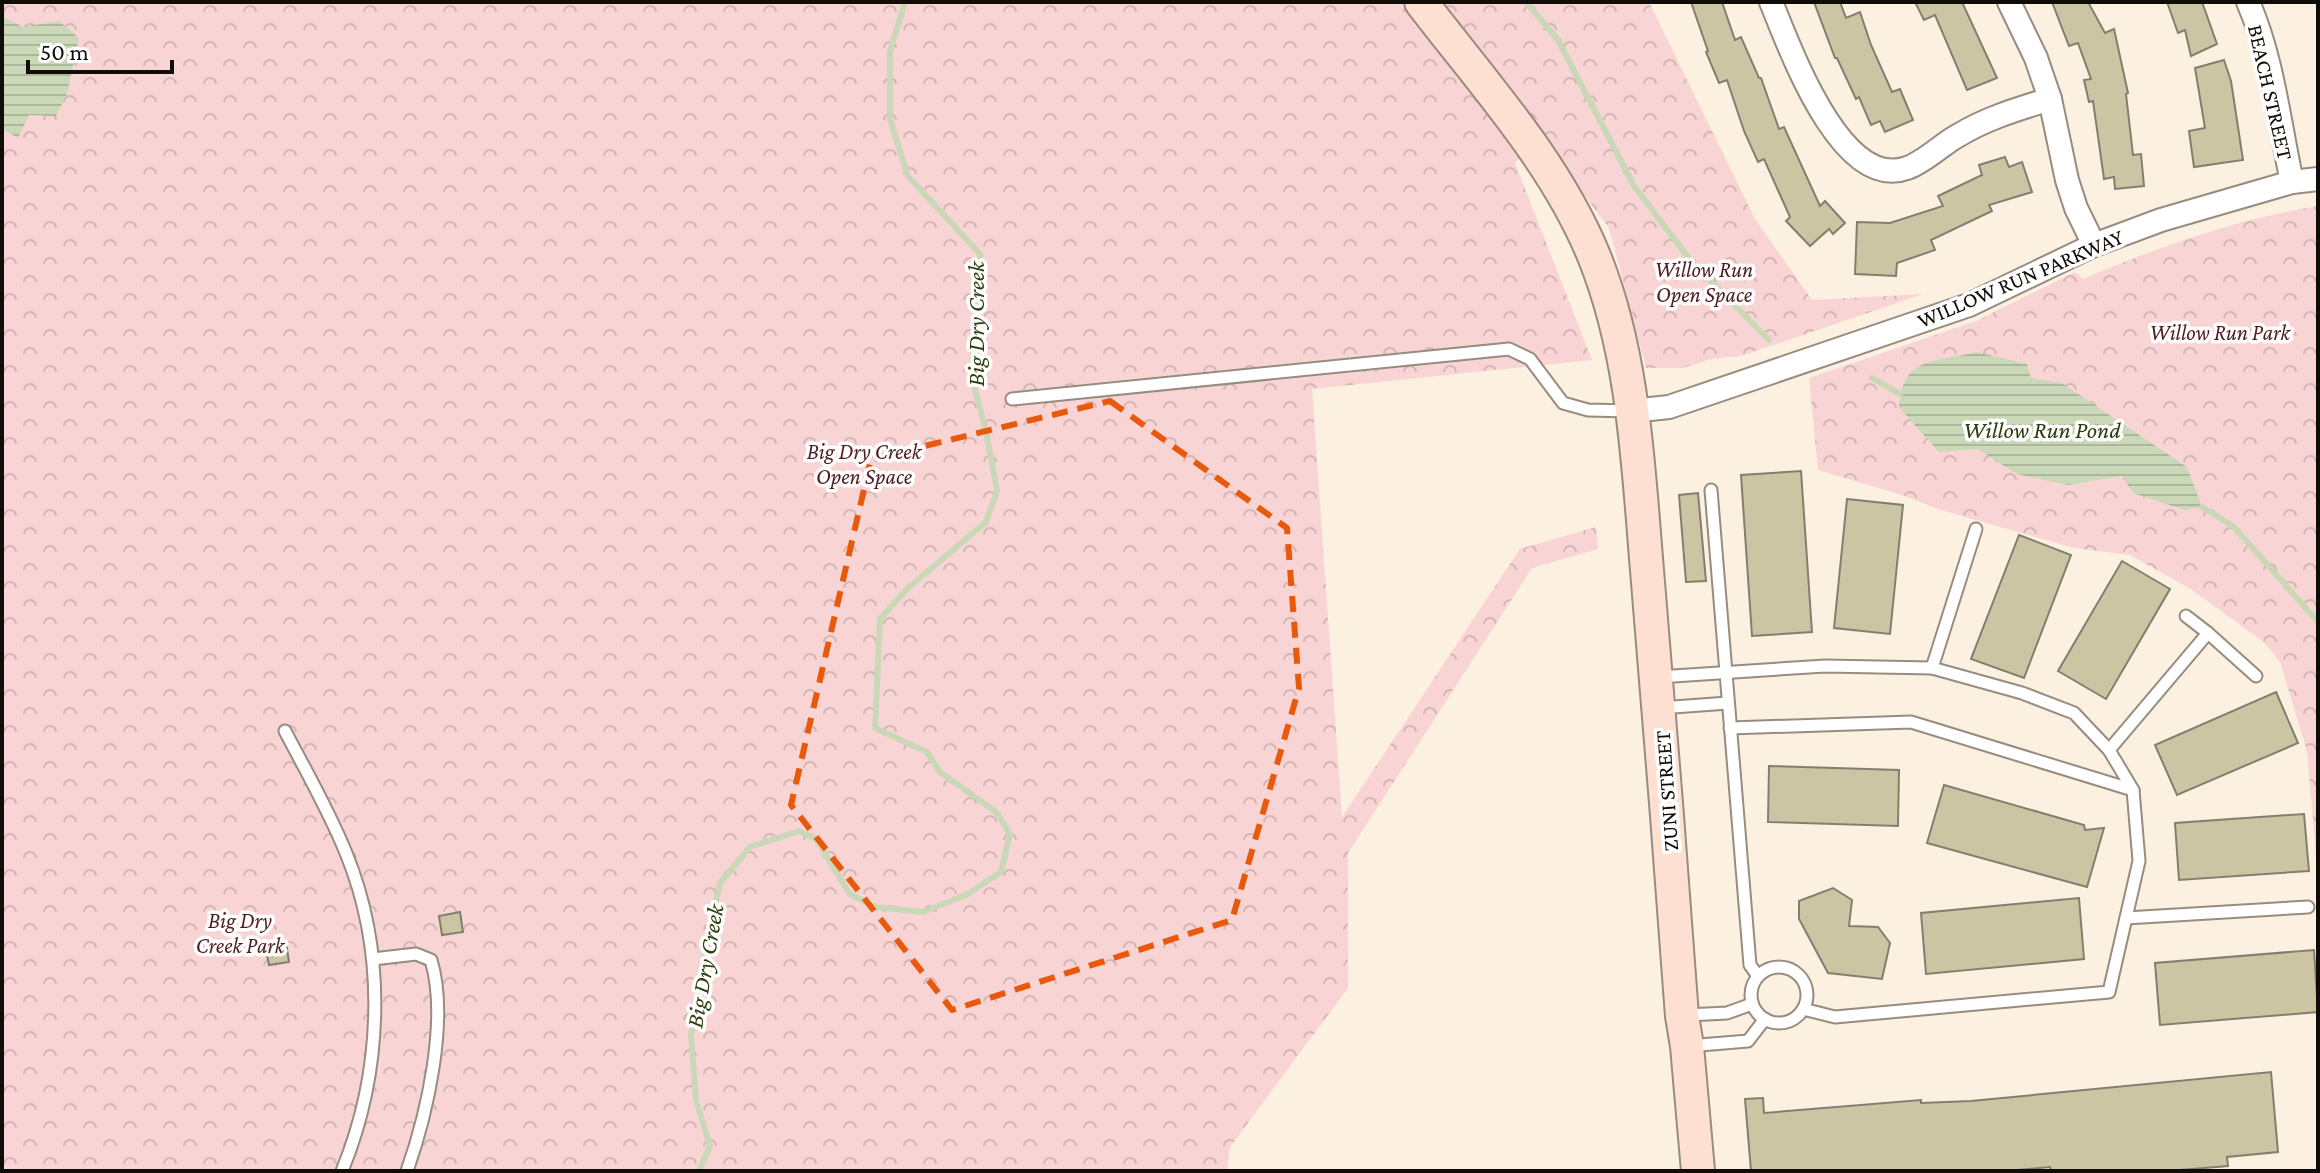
<svg xmlns="http://www.w3.org/2000/svg" width="2320" height="1173" font-family="'Crimson Pro',serif">
<defs>
<pattern id="park-crowns" width="20" height="18" patternUnits="userSpaceOnUse" patternTransform="scale(2)"><rect width="20" height="18" fill="#f8d5d4"/><path d="M2 6a3 3 0 1 1 6 0M12 15a3 3 0 1 1 6 0" fill="none" stroke="#d4b6b4"/></pattern>
<pattern id="water-rules" width="6" height="5" patternUnits="userSpaceOnUse" patternTransform="scale(2)"><rect width="6" height="5" fill="#cad8b8"/><path d="M0 2.5h6" fill="none" stroke="#acb89d"/></pattern>
</defs>
<rect width="100%" height="100%" fill="#fcf0e1"/>
<!-- park -->
<g fill="url(#park-crowns)">
<path d="M2 2H1400L1522 156 1515 163 1592 360 1312 389 1342 817 1520 549 1596 527 1598 549 1532 568 1348 853V988L1230 1147 1227 1171H2Z"/>
<path d="M1439 2H1649L1755 219 1812 300 1923 294 1741 356 1711 359 1683 368H1646L1609 228Z"/>
<path d="M2318 206V879L2307 751 2280 662 2264 642 2189 588 2130 555 2074 548 1938 509 1905 496 1818 470 1809 378 1976 321 2075 272 2083 279C2158 247 2237 219 2318 206Z"/>
</g>
<!-- water -->
<g fill="url(#water-rules)">
<path d="M2 8 5 18 23 27 59 21 79 38 67 94 56 116 29 115 18 138 2 129Z"/>
<path d="M1976 352 2027 364 2031 378 2062 383 2187 467 2202 507 2185 510 2133 493 2122 476 2068 485 2017 474 1978 449 1939 452 1899 407C1903 355 1935 363 1976 352Z"/>
</g>
<g fill="none" stroke-linecap="round" stroke-linejoin="round">
<!-- stream -->
<g stroke="#cad8b8" stroke-width="6">
<path d="M1526 2 1558 40 1634 186 1691 261 1769 340"/>
<path d="M1872 378 1900 394"/>
<path d="M2202 507 2234 527 2318 622"/>
<path d="M699 1171 710 1146 696 1100 691 1035 709 932 720 883 750 847 799 831 816 839 850 894 875 907 923 912 966 895 1001 872 1010 834 996 812 940 772 927 752 875 728 880 619 908 588 986 522 997 491 986 431 971 375 980 254 908 176 890 119V51L905 2"/>
</g>
</g>
<!-- building -->
<g fill="#cbc5a3" stroke="#827f6f" stroke-width="2">
<path d="M1691 2H1722L1735 40 1741 37 1759 78H1761L1779 129 1784 127 1820 206 1825 201 1845 223 1833 234 1829 229 1810 246 1786 221 1790 217 1764 159 1758 162 1744 131 1727 80 1719 83 1706 52 1708 51Z"/>
<path d="M1814 2H1840L1846 18 1860 12 1871 45 1892 92 1900 89 1913 120 1885 132 1880 121 1871 125 1859 97 1856 99 1837 58H1835Z"/>
<path d="M1915 2H1962L1997 78 1967 90 1935 15 1924 20Z"/>
<path d="M2052 2H2088L2105 33 2114 29 2128 93 2126 94 2133 155 2141 154 2144 186 2115 189 2114 177 2104 179 2093 101 2089 102 2084 80 2091 79 2078 43 2069 46Z"/>
<path d="M2167 2H2202L2217 44 2191 56 2185 30 2178 33Z"/>
<path d="M2224 60 2231 81 2243 160 2194 167 2189 131 2205 128 2195 68Z"/>
<path d="M2005 157 2009 167 2022 162 2032 192 1989 205 1992 211 1931 240 1935 250 1897 263 1896 276 1855 274 1857 222 1890 223 1943 206 1938 196 1982 175 1979 165Z"/>
<path d="M1801 471 1812 632 1752 636 1741 475Z"/>
<path d="M1698 493 1706 581 1686 582 1679 495Z"/>
<path d="M1847 499 1903 505 1890 634 1834 628Z"/>
<path d="M2019 535 2071 555 2024 678 1971 659Z"/>
<path d="M2122 561 2170 589 2106 699 2058 671Z"/>
<path d="M2276 692 2298 743 2177 795 2155 745Z"/>
<path d="M1769 766 1899 770 1898 826 1768 822Z"/>
<path d="M1944 785 2084 825 2085 830 2104 828 2087 887 1927 843Z"/>
<path d="M2304 814 2309 871 2179 880 2175 823Z"/>
<path d="M1833 888 1852 900 1849 926 1878 927 1890 943 1882 979 1828 973 1799 919V901Z"/>
<path d="M2079 898 2084 959 1926 974 1921 913Z"/>
<path d="M460 912 463 932 442 935 439 916Z"/>
<path d="M286 942 289 962 269 965 265 945Z"/>
<path d="M2314 950 2318 1012 2160 1025 2155 963Z"/>
<path d="M2271 1072 2278 1152 2227 1157 2228 1166 2168 1171H2051L2050 1167 2006 1171H1751L1745 1099 1763 1098 1764 1113 1921 1100V1103L1971 1101Z"/>
</g>
<g fill="none" stroke-linecap="round" stroke-linejoin="round">
<!-- service casing -->
<g stroke="#978c7f" stroke-width="15">
<g id="service">
<path d="M1012 399 1509 349 1530 359 1563 403 1588 410 1631 411"/>
<path d="M1711 490 1750 965 1758 976"/>
<path d="M2186 616 2208 633"/>
<path d="M1932 668 1976 529"/>
<path d="M1658 677 1825 666 1932 668 2022 693 2074 713 2109 750 2133 790 2139 861 2109 992 1835 1017 1803 1009"/>
<path d="M1660 708 1728 703"/>
<path d="M1730 728 1911 722 2133 790"/>
<path d="M285 731C306 771 329 811 346 853 387 953 383 1071 342 1171"/>
<path d="M2109 750 2208 633 2256 676"/>
<path d="M2126 918 2308 907"/>
<path d="M373 959 416 954 431 960C449 1019 427 1114 407 1171"/>
<circle cx="1779" cy="995" r="28"/>
<path d="M1687 1015 1727 1013 1752 1004"/>
<path d="M1688 1046 1748 1041 1765 1019"/>
</g>
</g>
<!-- minor casing -->
<g stroke="#978c7f" stroke-width="26">
<g id="minor">
<path d="M1771 2C1790 48 1841 192 1907 168 1925 162 1942 144 1959 135 1987 118 2018 109 2050 99L2036 58 2009 2"/>
<path d="M2248 2C2273 59 2279 122 2292 182"/>
<path d="M2050 99 2067 180 2076 208 2094 245"/>
<path d="M1632 411 1669 407 1969 305 2094 245 2161 220 2292 182 2318 179"/>
</g>
</g>
<!-- secondary casing -->
<g stroke="#978c7f" stroke-width="36">
<path id="secondary" d="M1421 2C1482 82 1555 161 1594 256 1634 355 1638 464 1647 570 1660 719 1671 867 1682 1016L1687 1046 1698 1171"/>
</g>
<!-- service -->
<use href="#service" stroke="#fff" stroke-width="11"/>
<!-- minor -->
<use href="#minor" stroke="#fff" stroke-width="22"/>
<!-- secondary -->
<use href="#secondary" stroke="#fee0d2" stroke-width="32"/>
</g>
<!-- marked area -->
<path fill="none" stroke="#e8590c" stroke-width="6" stroke-dasharray="16 10" stroke-linejoin="round" d="M1110 401 1287 528 1299 688 1232 920 952 1010 791 805 871 459Z"/>
<g text-anchor="middle" stroke-width="7" stroke-linejoin="round" paint-order="stroke">
<!-- street labels -->
<g font-size="22" fill="#100c07" stroke="#fff">
<text transform="translate(2271 92) rotate(77)" y="8">BEACH STREET</text>
<text transform="translate(2020 278) rotate(-23)" y="8">WILLOW RUN PARKWAY</text>
<text transform="translate(1666 791) rotate(-94)" y="8">ZUNI STREET</text>
</g>
<!-- park labels -->
<g font-size="22" font-style="italic" fill="#4f1c1f" stroke="#fff">
<text x="1704" y="277">Willow Run<tspan x="1704" dy="25">Open Space</tspan></text>
<text x="2220" y="340">Willow Run Park</text>
<text x="864" y="459">Big Dry Creek<tspan x="864" dy="25">Open Space</tspan></text>
<text x="240" y="928">Big Dry<tspan x="240" dy="25">Creek Park</tspan></text>
</g>
<!-- water labels -->
<g font-size="24" font-style="italic" fill="#2c3e0b" stroke="#fff">
<text transform="translate(976 324) rotate(-90)" y="8">Big Dry Creek</text>
<text x="2042" y="438">Willow Run Pond</text>
<text transform="translate(705 966) rotate(-80)" y="8">Big Dry Creek</text>
</g>
</g>
<!-- border -->
<rect width="2320" height="1173" fill="none" stroke="#100c07" stroke-width="8"/>
<!-- scale -->
<path d="M28 60v12h144v-12" fill="none" stroke="#100c07" stroke-width="4"/>
<text x="40" y="60" font-size="24" fill="#100c07" stroke="#ffffff" stroke-width="6" paint-order="stroke">50 m</text>
</svg>
